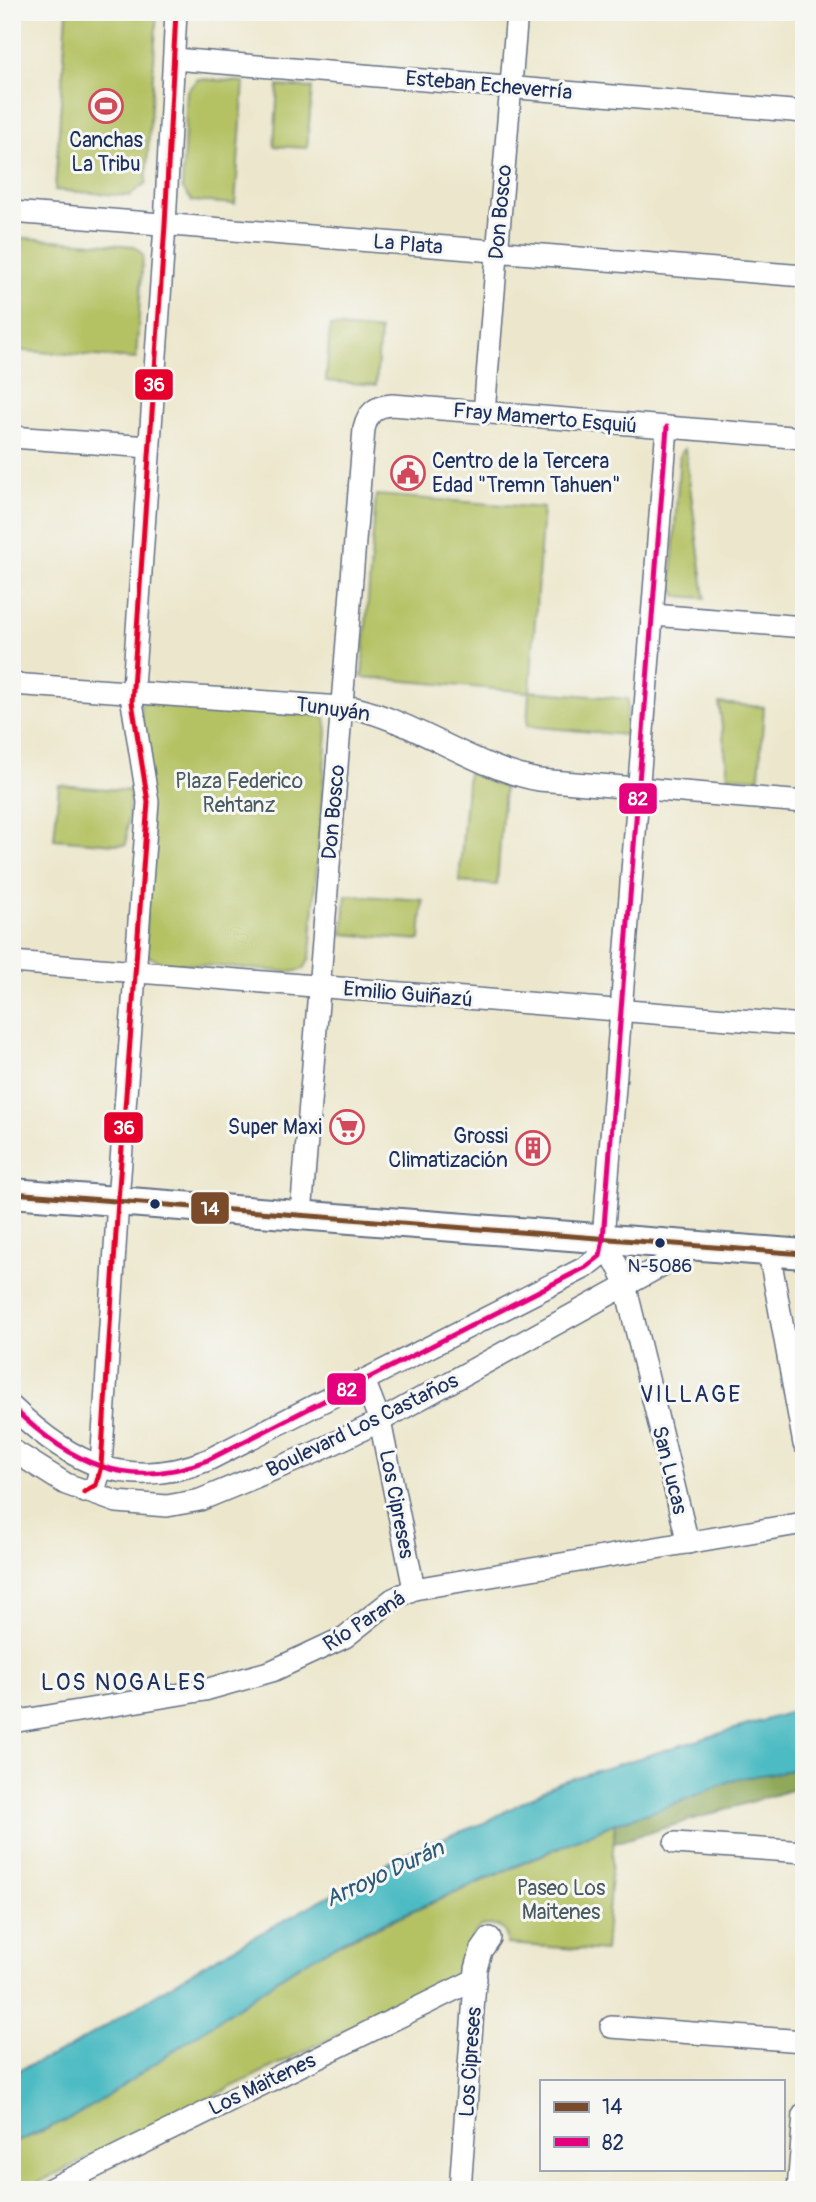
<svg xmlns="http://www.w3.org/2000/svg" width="816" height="2202" font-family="Pangolin,sans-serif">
<rect width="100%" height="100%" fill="#f6f6f2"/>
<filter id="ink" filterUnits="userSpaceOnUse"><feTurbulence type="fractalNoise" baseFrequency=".0143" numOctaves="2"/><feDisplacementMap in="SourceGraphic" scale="14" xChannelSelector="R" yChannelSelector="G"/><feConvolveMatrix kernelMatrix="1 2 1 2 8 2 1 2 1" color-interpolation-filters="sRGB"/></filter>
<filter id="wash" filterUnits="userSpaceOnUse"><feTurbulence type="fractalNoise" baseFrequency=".00686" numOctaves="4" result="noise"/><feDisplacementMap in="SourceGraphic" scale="28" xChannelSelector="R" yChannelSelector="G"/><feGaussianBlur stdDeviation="1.57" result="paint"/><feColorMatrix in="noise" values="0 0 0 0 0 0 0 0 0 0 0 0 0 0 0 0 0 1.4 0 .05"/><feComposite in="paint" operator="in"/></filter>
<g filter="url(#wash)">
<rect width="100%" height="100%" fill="#ece7cc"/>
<!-- green -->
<g fill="#b4c264" stroke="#687861" stroke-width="2">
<path d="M67 12H157L146 183 129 196 55 190Z"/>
<path d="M198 79 244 82 235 204 192 201 182 188 187 91Z"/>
<path d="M278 86 312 88 307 148 274 146Z"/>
<path d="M12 237 134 246 143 255 136 359 12 350Z"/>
<path d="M330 326 380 331 376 385 326 381Z"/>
<path d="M685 449 705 598 677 596 671 586 680 453Z"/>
<path d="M376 495 543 508 530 691 628 699 625 735 527 726 529 692 362 677Z"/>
<path d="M144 702 322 716 325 718 327 730 310 958 304 969 292 972 161 962 148 956 146 952 141 704Z"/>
<path d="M719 703 764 707 759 778 728 776Z"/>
<path d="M468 772 504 788 497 885 459 882Z"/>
<path d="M59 785 130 791 126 845 54 839Z"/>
<path d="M346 895 423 900 420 940 343 934Z"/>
<path d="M615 1823 605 1951 507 1944C508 1928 497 1923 482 1926 464 1939 473 1964 455 1977L23 2190H12V2144L43 2131 103 2099 229 2011 321 1952Z"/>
</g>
<!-- forest -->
<path fill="#8fa85a" stroke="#556c5c" stroke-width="2" d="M804 1768V1786L614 1843 615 1823 664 1808 735 1779Z"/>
<!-- water -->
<path fill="#4dbbc3" stroke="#347590" stroke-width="2" d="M804 1708V1768L735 1779 664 1808 615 1823 348 1938 293 1969 103 2099 73 2117 12 2144V2073L68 2049 210 1961 414 1849 484 1823 560 1782Z"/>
</g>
<g filter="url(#ink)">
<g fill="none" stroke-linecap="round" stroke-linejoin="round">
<!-- minor casing -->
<g stroke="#646f84" stroke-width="24">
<g id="minor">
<path d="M174 59 804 112"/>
<path d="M12 212 804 276"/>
<path d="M484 413 517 12"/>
<path d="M12 437 149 447"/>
<path d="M653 615 804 627"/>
<path d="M12 684 355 708C420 724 474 768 539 780L804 802"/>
<path d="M12 962 804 1025"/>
<path d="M301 1215 364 429C368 413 375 406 392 405L804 438"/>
<path d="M603 1239 623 1276 688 1543"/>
<path d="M769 1252 804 1444"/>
<path d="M364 1380 380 1421 414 1589"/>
<path d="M12 1407C70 1463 127 1492 208 1460L586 1267 600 1256 603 1239 667 427"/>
<path d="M12 1450 66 1484 117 1502 167 1506 200 1500 316 1452 380 1421 697 1246"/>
<path d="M84 1492 96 1485 101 1466 118 1201 148 802 132 702 165 225 176 12"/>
<path d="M12 1722 205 1690 272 1671 345 1637 393 1599 414 1589 804 1523"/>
<path d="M675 1843 804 1852"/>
<path d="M611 2027 804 2041"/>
<path d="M48 2190 476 1979"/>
<path d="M460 2190 476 1969 481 1951 490 1938"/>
<path d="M798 2190 804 2114"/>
</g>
</g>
<!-- major casing -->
<g stroke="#646f84" stroke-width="32">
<path id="major" d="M12 1193 804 1254"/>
</g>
<!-- minor -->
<use href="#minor" stroke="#fff" stroke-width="21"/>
<!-- major -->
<use href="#major" stroke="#fff" stroke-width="28"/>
<!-- bus-1 casing -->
<g stroke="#f6f6f2" stroke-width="10">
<path id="bus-1" d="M12 1193 804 1254"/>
</g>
<!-- bus-2 casing -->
<g stroke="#f6f6f2" stroke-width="10">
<path id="bus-2" d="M12 1407C70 1463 127 1492 208 1460L586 1267 600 1256 603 1239 667 427"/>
</g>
<!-- bus-3 casing -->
<g stroke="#f6f6f2" stroke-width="10">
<path id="bus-3" d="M84 1492 96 1485 101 1466 118 1201 148 802 132 702 165 225 176 12"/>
</g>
<!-- bus-1 -->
<use href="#bus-1" stroke="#7a4b2a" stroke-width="5"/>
<!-- bus-2 -->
<use href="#bus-2" stroke="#e5007d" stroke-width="5"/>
<!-- bus-3 -->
<use href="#bus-3" stroke="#e4002b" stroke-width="5"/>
</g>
</g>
<!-- icons -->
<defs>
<g id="stadium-ring" transform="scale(1.75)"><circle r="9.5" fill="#f6f6f2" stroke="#d1495b" stroke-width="1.5"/><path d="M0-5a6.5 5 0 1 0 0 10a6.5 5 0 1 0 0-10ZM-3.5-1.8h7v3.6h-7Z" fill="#d1495b"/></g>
<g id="civic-ring" transform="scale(1.75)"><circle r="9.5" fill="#f6f6f2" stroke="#d1495b" stroke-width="1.5"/><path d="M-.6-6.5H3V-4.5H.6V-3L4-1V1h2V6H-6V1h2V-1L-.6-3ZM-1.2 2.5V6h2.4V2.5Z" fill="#d1495b"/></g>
<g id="supermarket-ring" transform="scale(1.75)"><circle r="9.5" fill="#f6f6f2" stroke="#d1495b" stroke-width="1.5"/><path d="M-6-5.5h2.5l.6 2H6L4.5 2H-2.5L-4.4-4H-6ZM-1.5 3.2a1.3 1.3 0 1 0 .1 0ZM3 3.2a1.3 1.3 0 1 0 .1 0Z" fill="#d1495b"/></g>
<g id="building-ring" transform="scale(1.75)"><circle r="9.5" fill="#f6f6f2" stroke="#d1495b" stroke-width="1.5"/><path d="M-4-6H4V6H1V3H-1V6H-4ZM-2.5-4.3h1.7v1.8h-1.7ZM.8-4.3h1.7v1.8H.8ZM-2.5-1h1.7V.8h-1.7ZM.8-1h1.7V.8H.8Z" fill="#d1495b"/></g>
</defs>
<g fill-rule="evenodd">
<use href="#stadium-ring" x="106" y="106"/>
<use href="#civic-ring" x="408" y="473"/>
<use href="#supermarket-ring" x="347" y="1127"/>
<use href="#building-ring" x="533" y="1148"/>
</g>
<!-- markers -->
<g fill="#1b2f5e" stroke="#f6f6f2" stroke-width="2.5">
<circle cx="155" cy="1204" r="6"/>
<circle cx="660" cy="1243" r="6"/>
</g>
<g text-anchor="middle" stroke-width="6" stroke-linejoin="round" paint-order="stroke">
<!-- bus labels -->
<g font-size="19" fill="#1b2f5e" stroke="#f6f6f2">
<text x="660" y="1272">N-5086</text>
</g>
<!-- street labels -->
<g font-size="21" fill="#1b2f5e" stroke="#f6f6f2">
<text transform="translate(489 85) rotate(5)" y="7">Esteban Echeverría</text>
<text transform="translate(500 212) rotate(-85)" y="7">Don Bosco</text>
<text transform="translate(408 244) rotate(5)" y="7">La Plata</text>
<text transform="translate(545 418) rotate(5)" y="7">Fray Mamerto Esquiú</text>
<text transform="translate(333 709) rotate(8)" y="7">Tunuyán</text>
<text transform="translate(333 812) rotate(-85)" y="7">Don Bosco</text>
<text transform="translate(408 994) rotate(5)" y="7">Emilio Guiñazú</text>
<text transform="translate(362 1425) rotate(-26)" y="7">Boulevard Los Castaños</text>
<text transform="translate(670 1470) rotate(76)" y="7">San Lucas</text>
<text transform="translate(397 1504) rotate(79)" y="7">Los Cipreses</text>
<text transform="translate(364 1621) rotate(-33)" y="7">Río Paraná</text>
<text transform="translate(470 2062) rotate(-86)" y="7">Los Cipreses</text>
<text transform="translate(262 2084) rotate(-26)" y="7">Los Maitenes</text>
</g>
<!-- poi labels -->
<g font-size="21" fill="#1b2f5e" stroke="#f6f6f2" text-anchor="end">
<text x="106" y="147" text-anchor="middle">Canchas<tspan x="106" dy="24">La Tribu</tspan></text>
<text x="432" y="468" text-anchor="start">Centro de la Tercera<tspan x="432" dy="24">Edad "Tremn Tahuen"</tspan></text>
<text x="322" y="1134">Super Maxi</text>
<text x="508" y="1143">Grossi<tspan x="508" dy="24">Climatización</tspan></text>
</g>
<!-- park labels -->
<g font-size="21" fill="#495b60" stroke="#f6f6f2">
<text x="239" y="788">Plaza Federico<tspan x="239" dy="24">Rehtanz</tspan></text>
<text x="561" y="1895">Paseo Los<tspan x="561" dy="24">Maitenes</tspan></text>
</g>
<!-- neighbourhood labels -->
<g font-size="23" letter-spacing="2" fill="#1b2f5e" stroke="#f6f6f2">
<text x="691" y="1402">VILLAGE</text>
<text x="124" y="1690">LOS NOGALES</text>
</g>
<!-- water labels -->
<g font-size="23" font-style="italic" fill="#2a597c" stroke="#f6f6f2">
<text transform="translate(384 1873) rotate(-25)" y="8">Arroyo Durán</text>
</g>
</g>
<g stroke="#f6f6f2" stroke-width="2.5">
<rect x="134" y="368" width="40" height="33" rx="7" fill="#e4002b"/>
<rect x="618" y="782" width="40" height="33" rx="7" fill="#e5007d"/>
<rect x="103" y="1111" width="41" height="33" rx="7" fill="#e4002b"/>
<rect x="190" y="1191" width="40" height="34" rx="7" fill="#7a4b2a"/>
<rect x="326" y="1372" width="41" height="34" rx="7" fill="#e5007d"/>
</g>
<g font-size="19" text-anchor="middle" font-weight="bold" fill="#fff">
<text x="154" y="391">36</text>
<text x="638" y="805">82</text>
<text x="124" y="1134">36</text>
<text x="210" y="1215">14</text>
<text x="347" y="1396">82</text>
</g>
<!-- margin -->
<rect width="816" height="2202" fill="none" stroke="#f6f6f2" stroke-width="42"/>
<!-- legend -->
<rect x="540" y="2080" width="245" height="91" fill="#f6f6f2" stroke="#9ea6b7" stroke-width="2"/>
<rect x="554" y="2102" width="35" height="10" fill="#7a4b2a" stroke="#9ea6b7" stroke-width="2"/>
<text x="602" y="2114" font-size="21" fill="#1b2f5e">14</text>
<rect x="554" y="2137" width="35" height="10" fill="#e5007d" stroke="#9ea6b7" stroke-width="2"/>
<text x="602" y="2150" font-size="21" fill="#1b2f5e">82</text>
</svg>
